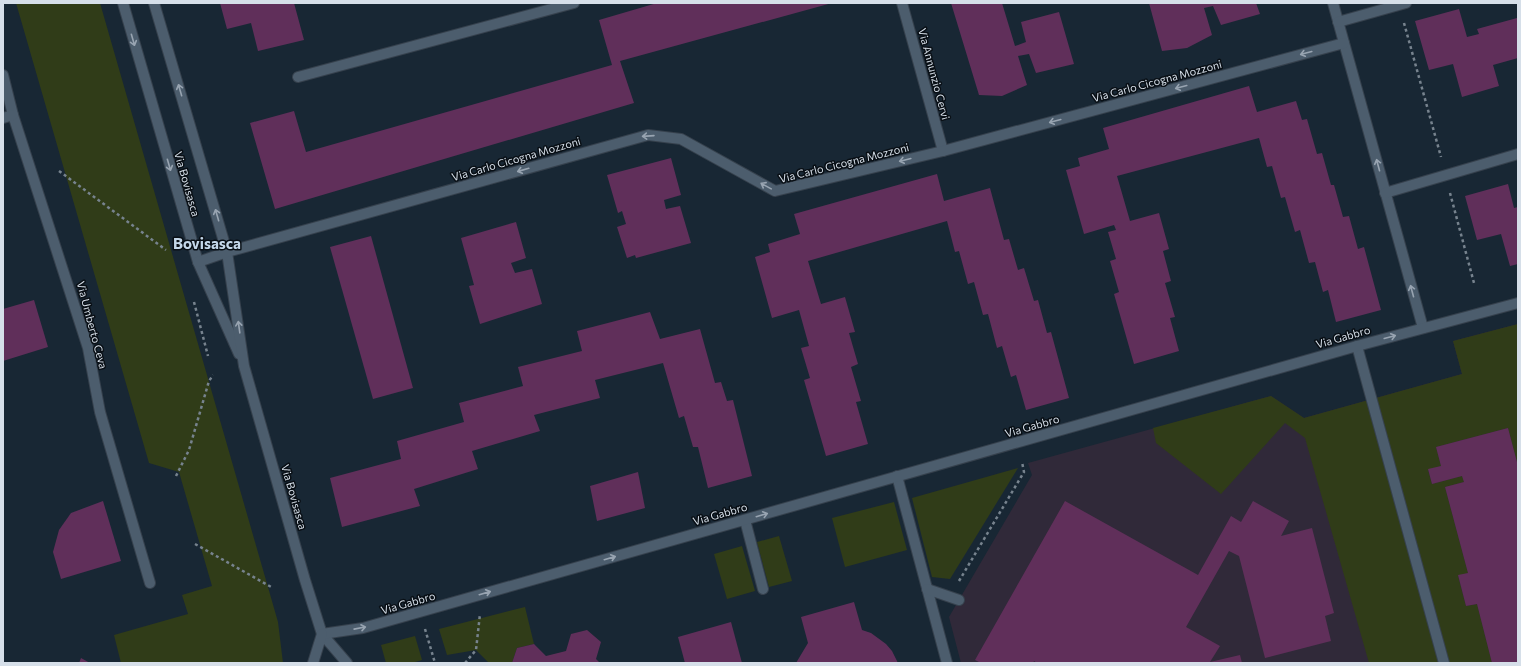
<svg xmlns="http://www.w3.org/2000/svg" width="1521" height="666" font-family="Commissioner,sans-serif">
<rect width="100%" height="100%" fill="#182734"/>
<!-- education -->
<path fill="#302939" d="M1518 324V663H961L949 617 1032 475 1028 463 1271 396 1304 418 1462 374 1453 341Z"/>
<!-- green -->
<g fill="#303c18">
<path d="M16 3H100L278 622 283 663H121L114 635 188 614 182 595 212 586 179 472 149 463Z"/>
<path d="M1518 324V466L1508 428 1436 447 1441 466 1428 470 1432 484 1462 476 1464 482 1445 487 1468 573 1458 576 1466 606 1477 604 1492 663H1369L1305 438 1285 423 1221 494 1156 443 1153 428 1271 396 1304 418 1462 374 1453 341Z"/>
<path d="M1018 468 950 579 932 577 912 498Z"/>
<path d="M894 502 907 550 845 567 832 518Z"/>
<path d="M779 536 792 581 769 587 757 542Z"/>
<path d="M742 546 755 591 727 599 714 554Z"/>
<path d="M525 607 534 644 517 648 512 663H489L476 650 447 655 439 629Z"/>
<path d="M415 636 422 660 412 663H386L381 645Z"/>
</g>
<!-- building -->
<g fill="#602f5a">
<path d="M220 3H294L304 40 258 51 251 23 227 29Z"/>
<path d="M657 3H832L620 61 634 103 275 209 250 123 294 111 306 152 612 65 599 20Z"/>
<path d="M951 3H1002L1015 46 1026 42 1021 22 1059 12 1074 64 1036 73 1029 54 1018 56 1027 85 1002 96 979 95Z"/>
<path d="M1149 3H1256L1260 14 1221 25 1213 6 1204 8 1212 35 1187 48 1162 51Z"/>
<path d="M1459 9 1467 37 1479 34 1477 29 1517 18 1518 23V58L1493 65 1499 86 1462 97 1453 64 1429 70 1415 21Z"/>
<path d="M1249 86 1257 112 1296 101 1302 120 1307 119 1317 154 1322 153 1331 185H1334L1343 217 1349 216 1358 249 1364 247 1381 310 1336 322 1328 290 1323 292 1315 262 1309 263 1300 230 1295 232 1285 197 1281 198 1272 166 1267 167 1259 138 1117 176 1130 221 1159 213 1169 249 1163 251 1171 281 1165 283 1175 317 1170 318 1179 351 1134 364 1114 294 1119 292 1110 261 1116 259 1108 232 1116 230 1114 225 1084 234 1066 170 1080 166 1078 158 1109 149 1103 128Z"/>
<path d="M671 158 681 195 664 200 666 209 680 206 691 243 636 258 635 255 627 258 617 227 626 224 622 211 618 213 607 175Z"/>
<path d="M937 174 944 201 990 188 1004 240 1009 239 1018 270 1024 268 1034 301 1038 300 1047 333 1051 332 1069 398 1026 410 1016 375 1011 377 1002 346 997 348 988 314 983 315 974 282 968 284 959 251 955 252 947 221 808 261 821 304 845 297 855 332 849 333 858 364 851 367 861 401 856 402 868 444 826 456 804 380 810 378 801 348 809 346 799 310 772 318 755 257 770 252 768 244 800 234 794 214Z"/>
<path d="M1508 184 1514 208 1518 207V264L1510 266 1501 234 1477 240 1465 196Z"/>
<path d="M516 222 526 258 511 263 515 273 532 269 542 304 480 324 469 286 474 285 461 238Z"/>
<path d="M371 236 413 388 373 399 330 247Z"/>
<path d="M34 300 48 347 3 361V309Z"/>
<path d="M650 312 660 339 700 329 715 383 721 382 727 401 733 400 752 476 708 488 698 447H693L684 416 679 418 663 363 595 380 600 398 534 415 540 431 472 451 478 469 414 489 420 506 342 527 330 478 401 459 397 441 464 422 459 403 523 386 518 367 582 351 577 331Z"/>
<path d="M1508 428 1518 466V663H1492L1477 604 1466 606 1458 575 1468 573 1445 487 1464 482 1462 476 1432 484 1428 469 1441 466 1436 447Z"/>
<path d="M638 472 645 508 597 521 590 486Z"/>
<path d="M103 501 121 561 61 579 53 552 59 530 71 513Z"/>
<path d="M1065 501 1198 575 1231 516 1241 522 1253 501 1289 521 1281 536 1312 528 1334 613 1325 616 1331 641 1265 658 1239 556 1229 551 1186 627 1220 646 1210 662 1240 655 1242 663H1037L1034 661 1033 663H981L975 660Z"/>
<path d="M854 602 862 630 871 633 886 644 892 651 898 663H796L808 643 801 617Z"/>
<path d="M731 622 742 663H685L678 637Z"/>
<path d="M587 630 601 642 596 659 600 663H512L517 648 534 644 546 656 566 651 571 634Z"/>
<path d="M81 658 90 663H79Z"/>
</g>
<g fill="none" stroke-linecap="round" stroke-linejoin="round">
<!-- minor casing -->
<g stroke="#36414d" stroke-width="12">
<g id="minor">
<path d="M123 3 198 262 239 354"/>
<path d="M154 3 227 252 244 366 305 580 322 634 347 663"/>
<path d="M902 3 943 151"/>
<path d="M1333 3 1423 328"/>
<path d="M1338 22 1406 3"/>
<path d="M3 75 13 115 88 348 100 412 150 583"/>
<path d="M298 77 574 3"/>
<path d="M3 118 13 115"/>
<path d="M1385 193 1518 154"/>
<path d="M198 262 227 252 648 135 681 139 775 191 943 151 1344 43"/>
<path d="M1357 346 1444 663"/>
<path d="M897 476 947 663"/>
<path d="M745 520 763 589"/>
<path d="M927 589 959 600"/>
<path d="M322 634 363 628 1357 346 1518 303"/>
<path d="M313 663 322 634"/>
</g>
</g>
<!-- path -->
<g stroke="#77838e" stroke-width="2.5" stroke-dasharray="3 3" stroke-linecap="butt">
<path d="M1404 23 1441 157"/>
<path d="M59 171 166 250"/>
<path d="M1450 193 1474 283"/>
<path d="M194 302 208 356"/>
<path d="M176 476 189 450 209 381 213 375"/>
<path d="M195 544 273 588"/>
<path d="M959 581 1024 472 1022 462"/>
<path d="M425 629 435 663"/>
<path d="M465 663 476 650 480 614"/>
</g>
<!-- minor -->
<use href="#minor" stroke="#4c5d6d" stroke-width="10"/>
</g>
<!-- one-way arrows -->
<defs><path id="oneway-shaft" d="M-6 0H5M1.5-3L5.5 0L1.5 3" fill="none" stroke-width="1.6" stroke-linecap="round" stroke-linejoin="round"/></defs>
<g stroke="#98a4b1">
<use href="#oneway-shaft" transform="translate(133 40) rotate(74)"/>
<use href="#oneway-shaft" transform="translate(1306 53) rotate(165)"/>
<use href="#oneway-shaft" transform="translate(1181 87) rotate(165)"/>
<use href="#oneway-shaft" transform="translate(180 90) rotate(-106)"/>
<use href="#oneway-shaft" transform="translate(1055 121) rotate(165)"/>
<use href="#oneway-shaft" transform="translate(648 136) rotate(176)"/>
<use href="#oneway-shaft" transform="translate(905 160) rotate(166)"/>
<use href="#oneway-shaft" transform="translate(169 165) rotate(74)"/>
<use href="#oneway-shaft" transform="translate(1378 165) rotate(-105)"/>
<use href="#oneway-shaft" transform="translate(523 170) rotate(164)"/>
<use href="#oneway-shaft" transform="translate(766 186) rotate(-151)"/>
<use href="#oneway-shaft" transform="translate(217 215) rotate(-106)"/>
<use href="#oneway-shaft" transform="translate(1412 291) rotate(-105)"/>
<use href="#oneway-shaft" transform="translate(239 327) rotate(-98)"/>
<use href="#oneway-shaft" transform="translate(1390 337) rotate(-15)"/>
<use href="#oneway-shaft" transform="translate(762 515) rotate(-16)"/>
<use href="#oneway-shaft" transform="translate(610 558) rotate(-16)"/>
<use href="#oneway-shaft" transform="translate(485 593) rotate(-16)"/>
<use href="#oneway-shaft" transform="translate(360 628) rotate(-11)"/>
</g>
<g text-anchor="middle" stroke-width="3" stroke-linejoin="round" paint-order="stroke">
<!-- street labels -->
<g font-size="11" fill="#d6dfe9" stroke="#090f15">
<text transform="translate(934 74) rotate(75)" y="4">Via Annunzio Cervi</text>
<text transform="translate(1157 81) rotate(-15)" y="4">Via Carlo Cicogna Mozzoni</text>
<text transform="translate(516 159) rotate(-16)" y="4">Via Carlo Cicogna Mozzoni</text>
<text transform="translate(844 163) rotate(-14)" y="4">Via Carlo Cicogna Mozzoni</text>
<text transform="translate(187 184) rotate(74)" y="4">Via Bovisasca</text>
<text transform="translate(92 325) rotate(75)" y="4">Via Umberto Ceva</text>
<text transform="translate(1343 337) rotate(-16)" y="4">Via Gabbro</text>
<text transform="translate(1032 426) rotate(-16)" y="4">Via Gabbro</text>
<text transform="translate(294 497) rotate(74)" y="4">Via Bovisasca</text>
<text transform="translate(720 514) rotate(-16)" y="4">Via Gabbro</text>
<text transform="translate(408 603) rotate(-16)" y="4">Via Gabbro</text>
</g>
<!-- district labels -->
<g font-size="15" font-weight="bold" fill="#c4d7e9" stroke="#090f15">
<text x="207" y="249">Bovisasca</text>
</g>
</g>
<!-- border -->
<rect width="1521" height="666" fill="none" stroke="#d6dfe9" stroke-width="8"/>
</svg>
